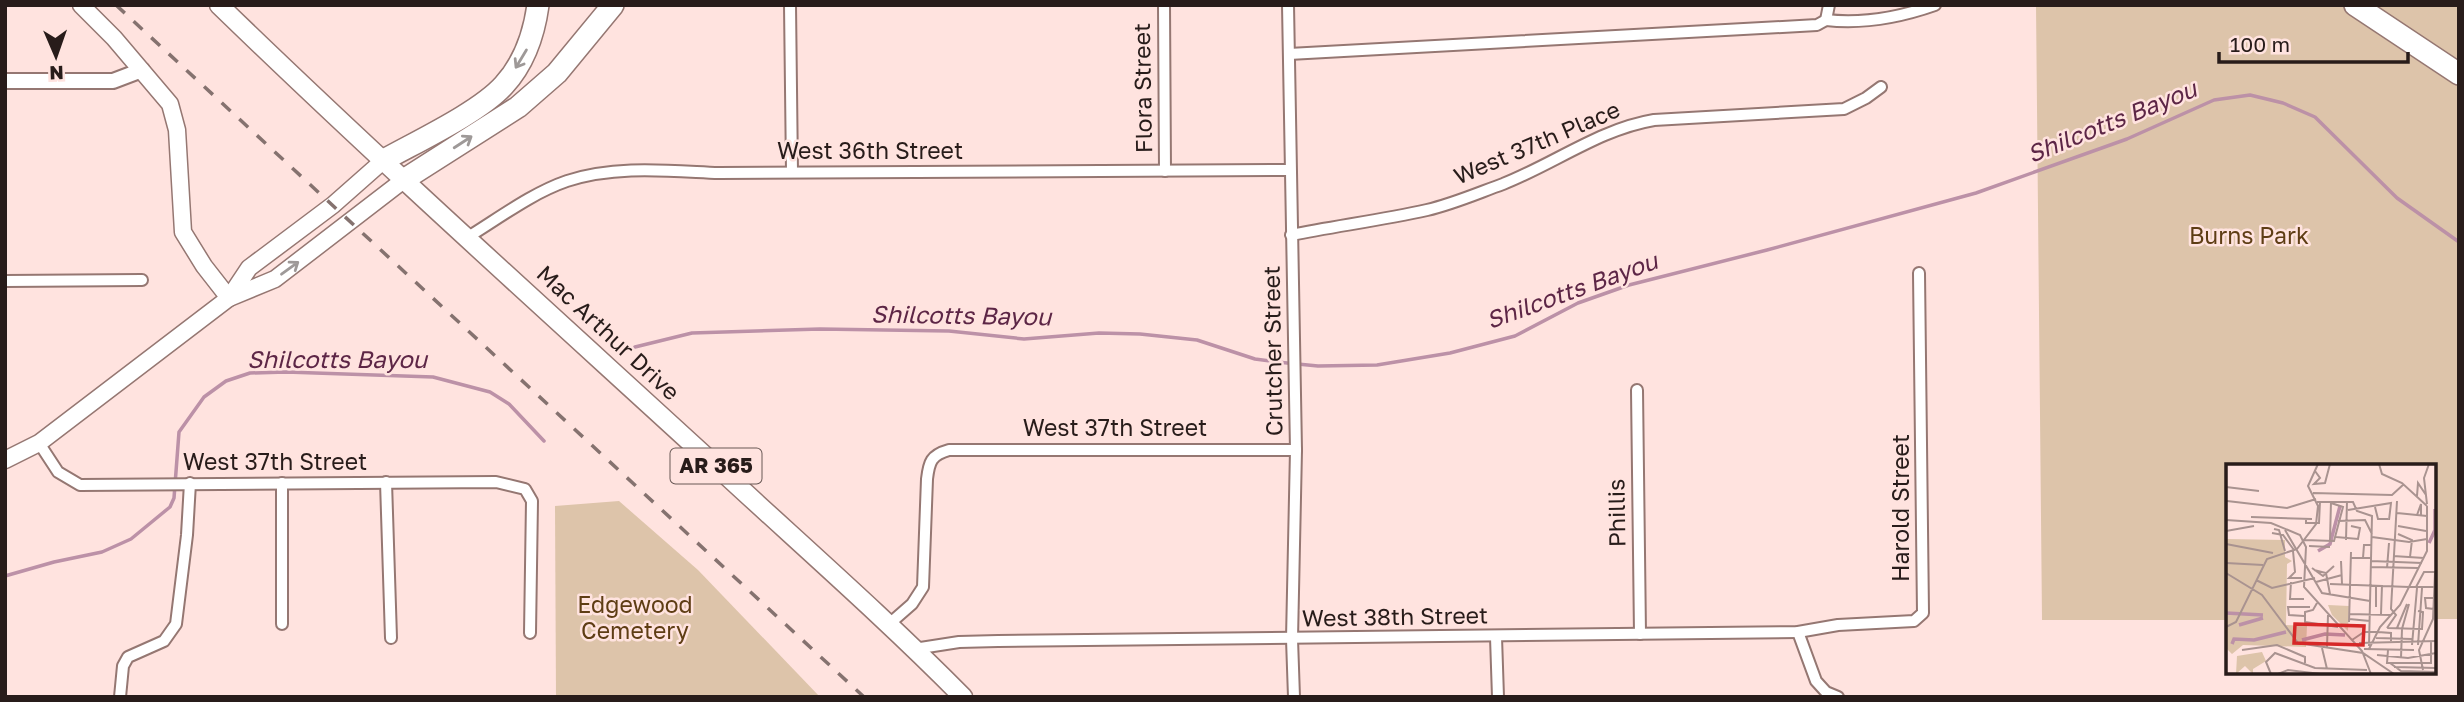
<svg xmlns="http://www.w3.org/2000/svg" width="2464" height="702" font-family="'Golos Text',sans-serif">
<rect width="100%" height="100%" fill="#ffe3df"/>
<!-- green -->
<g fill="#ddc4aa">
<path d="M2036 5H2459V619H2434V466H2228V620H2042Z"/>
<path d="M619 501 698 570 820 697H556L555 506Z"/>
</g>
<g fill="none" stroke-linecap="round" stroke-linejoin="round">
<!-- stream -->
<g stroke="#bc91a7" stroke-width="3.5">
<path d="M635 347 692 333 820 329 949 331 1024 339 1099 333 1140 334 1197 340 1255 359 1277 362 1318 366 1377 365 1450 353 1515 336 1578 303 1629 285 1767 250 1976 193 2127 139 2214 100 2250 95 2283 103 2315 117 2397 198 2459 242"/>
<path d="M5 576 54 562 102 552 131 539 170 507 174 498 179 432 204 397 226 381 250 373 286 372 433 377 490 392 509 404 544 441"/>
</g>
<!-- minor casing -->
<g stroke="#957772" stroke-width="14">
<g id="minor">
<path d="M790 5 792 172"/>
<path d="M1164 5 1165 171"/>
<path d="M1288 5 1296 450 1292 639 1294 697"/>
<path d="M1826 20C1862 24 1901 17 1935 5"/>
<path d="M1826 20 1829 5"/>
<path d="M1289 54 1817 25 1826 20"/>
<path d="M1291 235C1336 226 1382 220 1427 210 1453 204 1478 193 1503 184 1554 164 1600 129 1654 120L1844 109 1866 98 1881 87"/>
<path d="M468 237C499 218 532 193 567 181 616 165 669 171 719 173L1290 170"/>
<path d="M5 281 142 280"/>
<path d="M1637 390 1640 634"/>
<path d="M39 443 58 472 80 485 496 482 525 489 532 501 530 633"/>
<path d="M386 482 391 638"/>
<path d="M282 483V624"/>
<path d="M888 625 912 604 923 587 927 479C929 462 931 455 949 450H1296"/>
<path d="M1798 632 1816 681 1826 692 1838 697"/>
<path d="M1496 637 1498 697"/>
<path d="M914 649 959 642 998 641 1798 632 1838 625 1914 621 1923 613 1919 273"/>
<path d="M120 697 123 666 128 657 164 641 176 624 187 535 190 483"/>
</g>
</g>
<!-- tertiary casing -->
<g stroke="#957772" stroke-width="18">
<path id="tertiary" d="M5 81H113L142 70"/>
</g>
<!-- secondary casing -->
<g stroke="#957772" stroke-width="19">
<g id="secondary">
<path d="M81 5 114 38 170 104 177 130 183 232 204 266 229 298"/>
<path d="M229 298 249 268 333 205 384 160"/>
<path d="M5 460 39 443 229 298 275 279 405 179"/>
</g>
</g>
<!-- primary casing -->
<g stroke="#957772" stroke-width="21">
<path id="primary" d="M219 5C385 166 557 320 727 476 806 549 887 620 963 697"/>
</g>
<!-- motorway casing -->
<g stroke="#957772" stroke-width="24">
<g id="motorway">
<path d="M2355 5 2459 74"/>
<path d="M384 160C418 141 480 112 504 85 525 62 534 34 538 5"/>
<path d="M405 179 518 107 557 73 613 5"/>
</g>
</g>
<!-- minor -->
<use href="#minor" stroke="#fff" stroke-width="10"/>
<!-- tertiary -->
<use href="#tertiary" stroke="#fff" stroke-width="14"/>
<!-- secondary -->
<use href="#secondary" stroke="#fff" stroke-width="16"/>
<!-- primary -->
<use href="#primary" stroke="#fff" stroke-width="18"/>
<!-- motorway -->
<use href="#motorway" stroke="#fff" stroke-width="21"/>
<!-- rail -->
<path stroke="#85726f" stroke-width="3.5" stroke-dasharray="12 12" stroke-linecap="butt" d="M116 5 864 697"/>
</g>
<!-- one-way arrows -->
<defs><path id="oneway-shaft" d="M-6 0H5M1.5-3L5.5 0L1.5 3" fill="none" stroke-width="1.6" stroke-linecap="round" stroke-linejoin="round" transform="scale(1.75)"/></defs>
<g stroke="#9e9998">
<use href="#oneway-shaft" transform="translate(521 59) rotate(121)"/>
<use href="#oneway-shaft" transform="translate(463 142) rotate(-33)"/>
<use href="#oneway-shaft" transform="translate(290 268) rotate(-36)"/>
</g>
<g text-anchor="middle" stroke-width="5" stroke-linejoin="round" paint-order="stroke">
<!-- shield labels -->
<rect fill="#ffe3df" stroke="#685855" stroke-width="2" x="670.5" y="448.5" width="91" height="35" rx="5"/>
<g font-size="21" font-weight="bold" fill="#281c1a">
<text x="716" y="473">AR 365</text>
</g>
<!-- street labels -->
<g font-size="23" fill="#281c1a" stroke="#ffe3df">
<text transform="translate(1143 88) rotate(-91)" y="8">Flora Street</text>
<text transform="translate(1537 143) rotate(-23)" y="8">West 37th Place</text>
<text x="870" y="159">West 36th Street</text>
<text transform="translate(608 333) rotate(43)" y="8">Mac Arthur Drive</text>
<text transform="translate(1273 351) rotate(-91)" y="8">Crutcher Street</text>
<text x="1115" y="436">West 37th Street</text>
<text x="275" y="470">West 37th Street</text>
<text transform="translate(1901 508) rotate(-90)" y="8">Harold Street</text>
<text transform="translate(1617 513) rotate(-91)" y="8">Phillis</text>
<text transform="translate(1395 617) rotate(-1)" y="8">West 38th Street</text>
</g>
<!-- park labels -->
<g font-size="23" fill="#5e3d14" stroke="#ffe3df">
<text x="2249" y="244">Burns Park</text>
<text x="635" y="613">Edgewood<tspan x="635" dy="26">Cemetery</tspan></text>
</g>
<!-- water labels -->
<g font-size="24" font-style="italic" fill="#5d2646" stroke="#ffe3df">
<text transform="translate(2112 122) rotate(-22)" y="8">Shilcotts Bayou</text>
<text transform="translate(1572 291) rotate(-20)" y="8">Shilcotts Bayou</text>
<text transform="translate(961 316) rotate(1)" y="8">Shilcotts Bayou</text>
<text x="337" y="368">Shilcotts Bayou</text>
</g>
</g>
<!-- overview -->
<g transform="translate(2226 464)">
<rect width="210" height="210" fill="#ffe3df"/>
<path d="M0 75 59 76V93L66 97 61 100 60 161 81 162 80 183 17 181 6 190 0 184ZM102 141 123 142 122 167 106 151ZM36 188 40 197 27 205V210L19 202 10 210 11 192Z" fill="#ddc4aa"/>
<path fill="none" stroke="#bc91a7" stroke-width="3.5" d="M203 79 209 66V45M92 87 104 80 114 42M0 149 37 151M13 161 37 154M76 176 99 170 119 171M6 180 8 175 28 176 60 168"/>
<path fill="none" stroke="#a99390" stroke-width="2" d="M153 0 156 10 176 19 201 42M89 7 94 14 88 20 99 19 104 0M0 23 33 27M87 29 166 31 178 20M191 32 192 19 200 31M1 37 61 44 90 35M91 38H127L131 47 146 52 143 182M201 40 198 14 203 0M149 43 152 55H162M122 46 165 39 163 56M171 49 201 52M191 51 195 40V52M25 53 86 55M80 55V59H93L94 37M0 56 45 59 74 71 80 83 78 123 136 187 145 210M112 57 139 56 146 70M172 62 200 67M48 65 53 66 59 87M59 66 96 129 144 137M0 67 28 62M46 69 57 71 68 86M172 70 186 76 184 93M110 73 132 75 134 64 125 62M146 73 183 78 201 75M78 76 108 77 117 43 105 39M120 76 121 37M104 77 105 37M0 80 47 89M83 82 104 83M71 85 90 60 92 42 82 22 92 0M67 87 69 108 63 114H76M167 92 198 94M124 94H146M137 94 138 81H146M115 97 116 120M145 97 196 99M0 99 37 101M145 103 192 104M86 104 97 112 108 102M161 104 163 79M88 106 100 109 104 130M0 109 36 131 72 179 137 189 168 210M30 116 46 124 89 114M65 118 64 135H78M90 118 116 111M104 120 183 123M183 123H210M190 123 198 108H209L207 155 193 186 197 206M208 134H199L200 144 208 145M91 139 87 146 79 148V158L112 163M150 143V121M123 150 165 151M155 150 156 121M78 152 63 151 62 143H84M123 155 144 157M123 158 125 88M0 163 10 158 41 95 71 85M161 164 170 151 165 145 171 37M161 164 196 165 197 148 192 147M171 164 181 140M152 168 165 169V177M150 174 186 175M126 176 138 168H152M205 177V200M133 179 210 177M186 181 191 124M192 181 196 124M101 183 102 151M96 184 101 205M138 185 188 186M143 185 154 163 174 141 201 87V42M16 186 51 181 79 193V199M162 186 161 199H205M151 191 182 194 210 189M175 194 176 165 183 140M164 199 175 207 210 208M168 203 210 204M45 210 40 198 49 189 89 204 141 206M52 210 62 206 95 210"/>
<path fill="#d62828" fill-opacity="0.15" stroke="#d62828" stroke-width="3.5" d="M69 160 138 162 137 181 68 179Z"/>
<rect width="210" height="210" fill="none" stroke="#281c1a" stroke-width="3.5"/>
</g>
<!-- border -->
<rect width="2464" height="702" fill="none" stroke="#281c1a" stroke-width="14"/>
<!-- north arrow -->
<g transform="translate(56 56) rotate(178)" stroke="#ffe3df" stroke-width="5" paint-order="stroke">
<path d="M0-5L12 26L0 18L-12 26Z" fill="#281c1a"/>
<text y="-10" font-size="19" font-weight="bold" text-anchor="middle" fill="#281c1a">N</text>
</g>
<!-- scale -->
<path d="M2219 52v10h189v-10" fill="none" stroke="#281c1a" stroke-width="3.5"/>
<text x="2230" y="52" font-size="21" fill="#281c1a" stroke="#ffe3df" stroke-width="5" paint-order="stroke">100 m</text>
</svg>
